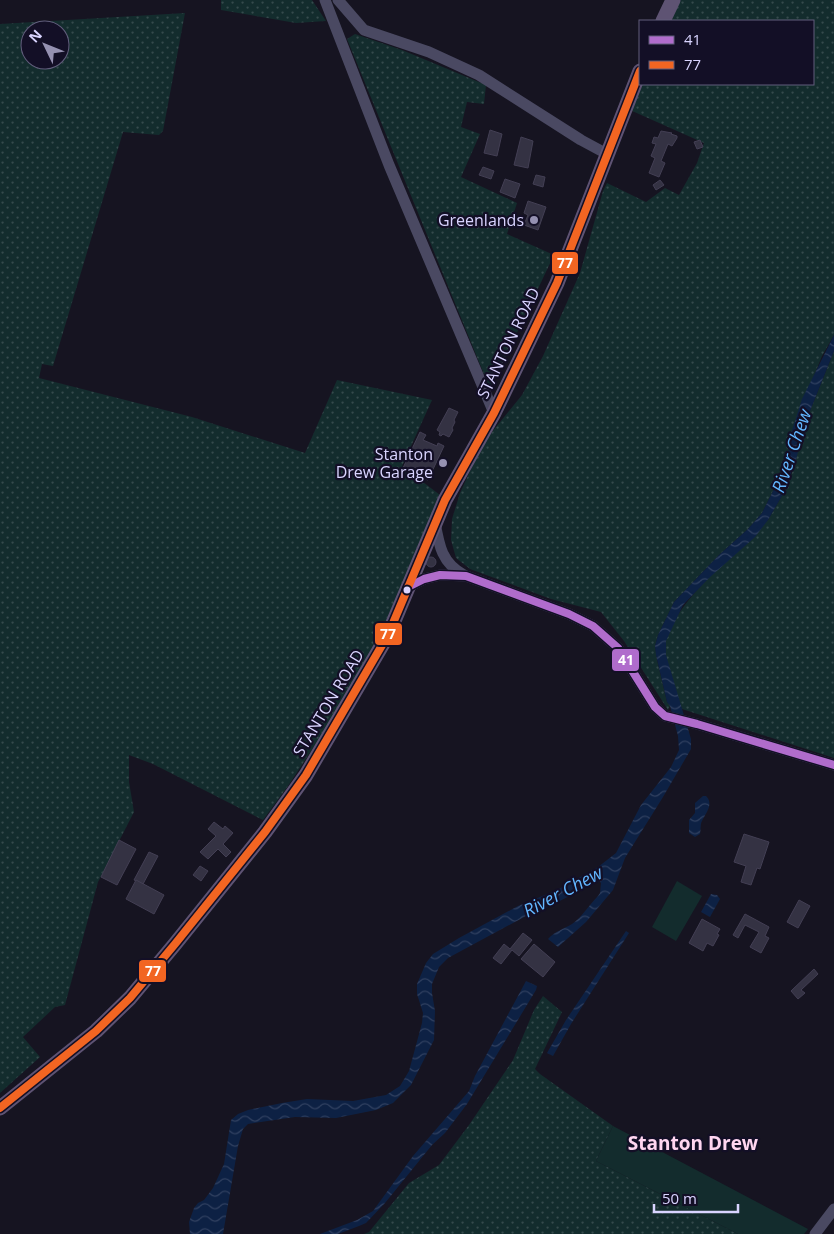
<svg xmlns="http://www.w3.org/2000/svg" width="834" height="1234" font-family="'Open Sans',sans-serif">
<defs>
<pattern id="grass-dots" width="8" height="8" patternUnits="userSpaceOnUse" patternTransform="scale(1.25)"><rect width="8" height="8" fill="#132c2d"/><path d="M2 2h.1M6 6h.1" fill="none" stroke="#354a4c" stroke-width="1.8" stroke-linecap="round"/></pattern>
<pattern id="water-waves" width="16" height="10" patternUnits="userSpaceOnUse" patternTransform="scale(1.25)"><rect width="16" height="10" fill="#0d2144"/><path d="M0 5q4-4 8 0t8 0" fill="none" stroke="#304060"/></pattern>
</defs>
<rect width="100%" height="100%" fill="#161421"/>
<!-- grass -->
<g fill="url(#grass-dots)" fill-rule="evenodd">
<path d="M221 0H312L326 21 296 23 221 10Z"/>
<path d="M676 0H834V335L822 356 797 418 789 440V450L782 473 762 513 748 529 719 555 674 602 658 635 655 646 657 660 667 702 670 706 668 710 624 641 601 612 551 599 470 569 456 558 451 540 452 519 460 493 483 443 522 395 543 356 580 273 603 191 607 183 646 202 665 188 679 195 697 163 704 143 630 110 640 84H813V21H666Z"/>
<path d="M185 13 163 131 159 135 123 132 53 366 42 364 39 378 192 417 305 453 337 380 432 400 402 466 440 495 408 574 363 672 288 786 263 820 153 764 129 755V782L134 812 98 882 65 1005 55 1007 23 1037 40 1057 0 1093V24ZM30 30H60V60H30Z"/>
<path d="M355 34 402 50 486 85 484 104 467 102 461 127 480 134 461 177 517 203 507 234 554 255 492 385 488 384 347 39Z"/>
<path d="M834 351V758L682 709C677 693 664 663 665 646 667 609 742 546 768 520L783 494 792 473 804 426Z"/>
<path d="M543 996 562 1012 535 1069 540 1074 613 1126 596 1161 738 1234H364L369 1232 409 1183 439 1165 469 1125 513 1060 534 1010Z"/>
</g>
<!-- garden -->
<g fill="#132c2d">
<path d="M677 881 702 896 676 941 652 927Z"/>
<path d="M613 1126 808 1229 804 1234H738L596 1161Z"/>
</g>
<!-- water -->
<g fill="url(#water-waves)">
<path d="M834 335V351L804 426 796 460 783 494 768 520 755 537 709 578 683 605 666 641V655L691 739V749L663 797 625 858 613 890 586 922 558 947 548 939C555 931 564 929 572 924 582 917 589 905 598 896L600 893 601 883 599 881 540 911 526 916 448 958 439 967 432 984V993L435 1011 434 1040 411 1085 393 1103 376 1110 336 1118 295 1117 248 1124 243 1129 238 1146 223 1234H190L189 1222 194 1208 198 1203 204 1200 213 1188 224 1164 231 1120 238 1114 248 1110 282 1103 307 1099 353 1101 386 1095 400 1086 409 1071 422 1023 423 1013 417 994V984L426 963 433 954 459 938 518 906 557 890 598 867 616 853 641 805 671 767 679 750 678 736 670 706 667 702 656 655 655 646 658 635 674 602 719 555 748 529 762 513 782 473 789 450V440L802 399Z"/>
<path d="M703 796H706C714 804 706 813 702 821 700 824 701 830 700 834L695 837 689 833V820L695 813V803Z"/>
<path d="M711 894 717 895 720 899 710 917 701 912Z"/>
<path d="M626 931 629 933 571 1024 553 1056 547 1053 566 1020Z"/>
<path d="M526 981 537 986 536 990 467 1104 445 1133 432 1145 385 1203 366 1223 359 1226 338 1234H320L357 1220 373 1211 413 1156 469 1091 475 1076Z"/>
</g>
<!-- building -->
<g fill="#343243" stroke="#433f54">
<path d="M490 130 502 134 497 156 484 153Z"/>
<path d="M661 131 672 133 671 134 677 136V138L672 146 668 144 661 161 665 163 659 177 649 173 655 158 651 156 656 144 652 143 654 137 658 138Z"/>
<path d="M521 137 533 141 528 168 514 165Z"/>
<path d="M700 140 703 147 697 149 694 142Z"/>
<path d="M483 167 494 171 491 179 479 175Z"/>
<path d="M536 175 545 177 543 187 533 184Z"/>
<path d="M505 179 520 184 515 198 500 192Z"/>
<path d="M660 180 664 185 656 190 653 185Z"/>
<path d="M528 201 546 207 538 230 524 225 528 215 524 213Z"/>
<path d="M449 408 458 412 454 420 455 422 452 428 453 430 449 437 443 434 441 436 439 435 440 432 437 430Z"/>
<path d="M420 432 426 435 423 440 437 446 438 443 444 446 428 480 403 468Z"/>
<circle cx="431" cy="562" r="5"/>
<path d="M214 822 223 829 225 826 233 833 223 844 231 852 226 857 218 849 208 859 200 852 216 836 208 829Z"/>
<path d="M744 834 769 842 760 869 757 868 751 885 741 882 746 866 734 862Z"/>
<path d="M119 840 136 849 117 885 101 877Z"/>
<path d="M149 852 158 856 143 884 134 880Z"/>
<path d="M200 866 208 871 201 881 193 875Z"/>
<path d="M136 880 164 895 154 914 126 899Z"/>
<path d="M799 900 810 906 798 928 787 922Z"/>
<path d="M745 914 769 927 765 936 769 938 761 953 750 947 759 932 745 925 738 938 733 935Z"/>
<path d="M702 919 720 929 717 934 719 935 713 946 707 943 703 951 689 943Z"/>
<path d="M523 933 532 940 519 956 512 950 501 964 493 958 504 944 510 949Z"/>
<path d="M534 944 555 962 543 977 521 959Z"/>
<path d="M814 969 818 974 801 990 805 993 798 999 791 991Z"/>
</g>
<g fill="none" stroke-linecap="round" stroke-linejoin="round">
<!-- minor -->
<g stroke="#4a4962" stroke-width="11">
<path d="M325 0 389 165 494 413"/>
<path d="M338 0 364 30 429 52 479 75 581 140 607 154"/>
<path d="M435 522C439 546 442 563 464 575"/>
<path d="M408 587 424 579 440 575 466 576 569 614 593 626 618 648 655 707 665 716 697 724 834 765"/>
<path d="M815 1234 834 1209"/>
</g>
<!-- major -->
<g stroke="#5e5373" stroke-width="15">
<path d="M663 21 673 0"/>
<path d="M0 1108 96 1031 130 998 175 944 265 832 306 775 388 635 445 500 494 413 557 283 640 71"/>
</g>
<!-- bus-1 casing -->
<g stroke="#130f26" stroke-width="11">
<path id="bus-1" d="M408 587 424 579 440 575 466 576 569 614 593 626 618 648 655 707 665 716 697 724 834 765"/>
</g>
<!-- bus-2 casing -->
<g stroke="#130f26" stroke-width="11">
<path id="bus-2" d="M0 1108 96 1031 130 998 175 944 265 832 306 775 388 635 445 500 494 413 557 283 640 71"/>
</g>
<!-- bus-1 -->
<use href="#bus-1" stroke="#b06ccc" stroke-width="8"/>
<!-- bus-2 -->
<use href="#bus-2" stroke="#f26522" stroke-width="8"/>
</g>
<!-- markers -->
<g fill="#9591b1" stroke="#130f26" stroke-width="2">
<circle cx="534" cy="220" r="5"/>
<circle cx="443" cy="463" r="5"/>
</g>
<circle fill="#d9d4ff" stroke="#130f26" stroke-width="2" cx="407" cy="590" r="4.5"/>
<g text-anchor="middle" stroke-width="4.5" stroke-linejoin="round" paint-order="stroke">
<!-- poi labels -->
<g font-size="16" fill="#d9d4ff" stroke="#130f26" text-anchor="end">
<text x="524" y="226">Greenlands</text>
<text x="433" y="460">Stanton<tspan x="433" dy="18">Drew Garage</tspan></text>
</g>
<!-- street labels -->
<g font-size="16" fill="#d9d4ff" stroke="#130f26">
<text transform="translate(508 343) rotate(-64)" y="6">STANTON ROAD</text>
<text transform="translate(328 703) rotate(-59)" y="6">STANTON ROAD</text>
</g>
<!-- water labels -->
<g font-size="18" font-style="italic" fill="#62b6ff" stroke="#130f26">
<text transform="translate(792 451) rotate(-71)" y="6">River Chew</text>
<text transform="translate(563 892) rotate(-28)" y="6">River Chew</text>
</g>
<!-- quarter labels -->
<g font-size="19" font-weight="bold" fill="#ffd6f0" stroke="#130f26">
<text x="693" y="1150">Stanton Drew</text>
</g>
</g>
<g stroke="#130f26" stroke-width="2">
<rect x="551" y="251" width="28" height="24" rx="5" fill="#f26522"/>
<rect x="374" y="622" width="29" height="24" rx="5" fill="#f26522"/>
<rect x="611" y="648" width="29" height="24" rx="5" fill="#b06ccc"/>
<rect x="138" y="959" width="29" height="24" rx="5" fill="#f26522"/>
</g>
<g font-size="14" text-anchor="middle" font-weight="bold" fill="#fff">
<text x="565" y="268">77</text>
<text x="388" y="639">77</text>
<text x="626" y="665">41</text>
<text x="153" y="976">77</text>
</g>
<!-- legend -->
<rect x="639" y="20" width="175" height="65" fill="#130f26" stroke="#625e7d"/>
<rect x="649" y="36" width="25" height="8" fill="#b06ccc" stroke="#625e7d"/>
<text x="684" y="45" font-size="15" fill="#d9d4ff">41</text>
<rect x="649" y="61" width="25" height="8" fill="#f26522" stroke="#625e7d"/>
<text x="684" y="70" font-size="15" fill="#d9d4ff">77</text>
<!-- north arrow -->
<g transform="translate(45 45) rotate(313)"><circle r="24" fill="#130f26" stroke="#625e7d"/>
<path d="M0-4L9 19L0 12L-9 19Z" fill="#9591b1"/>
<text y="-8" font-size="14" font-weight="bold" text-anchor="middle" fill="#d9d4ff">N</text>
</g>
<!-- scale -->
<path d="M654 1204v8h84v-8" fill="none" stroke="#d9d4ff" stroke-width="2.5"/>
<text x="662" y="1204" font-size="15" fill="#d9d4ff" stroke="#130f26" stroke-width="4" paint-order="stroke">50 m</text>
</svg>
